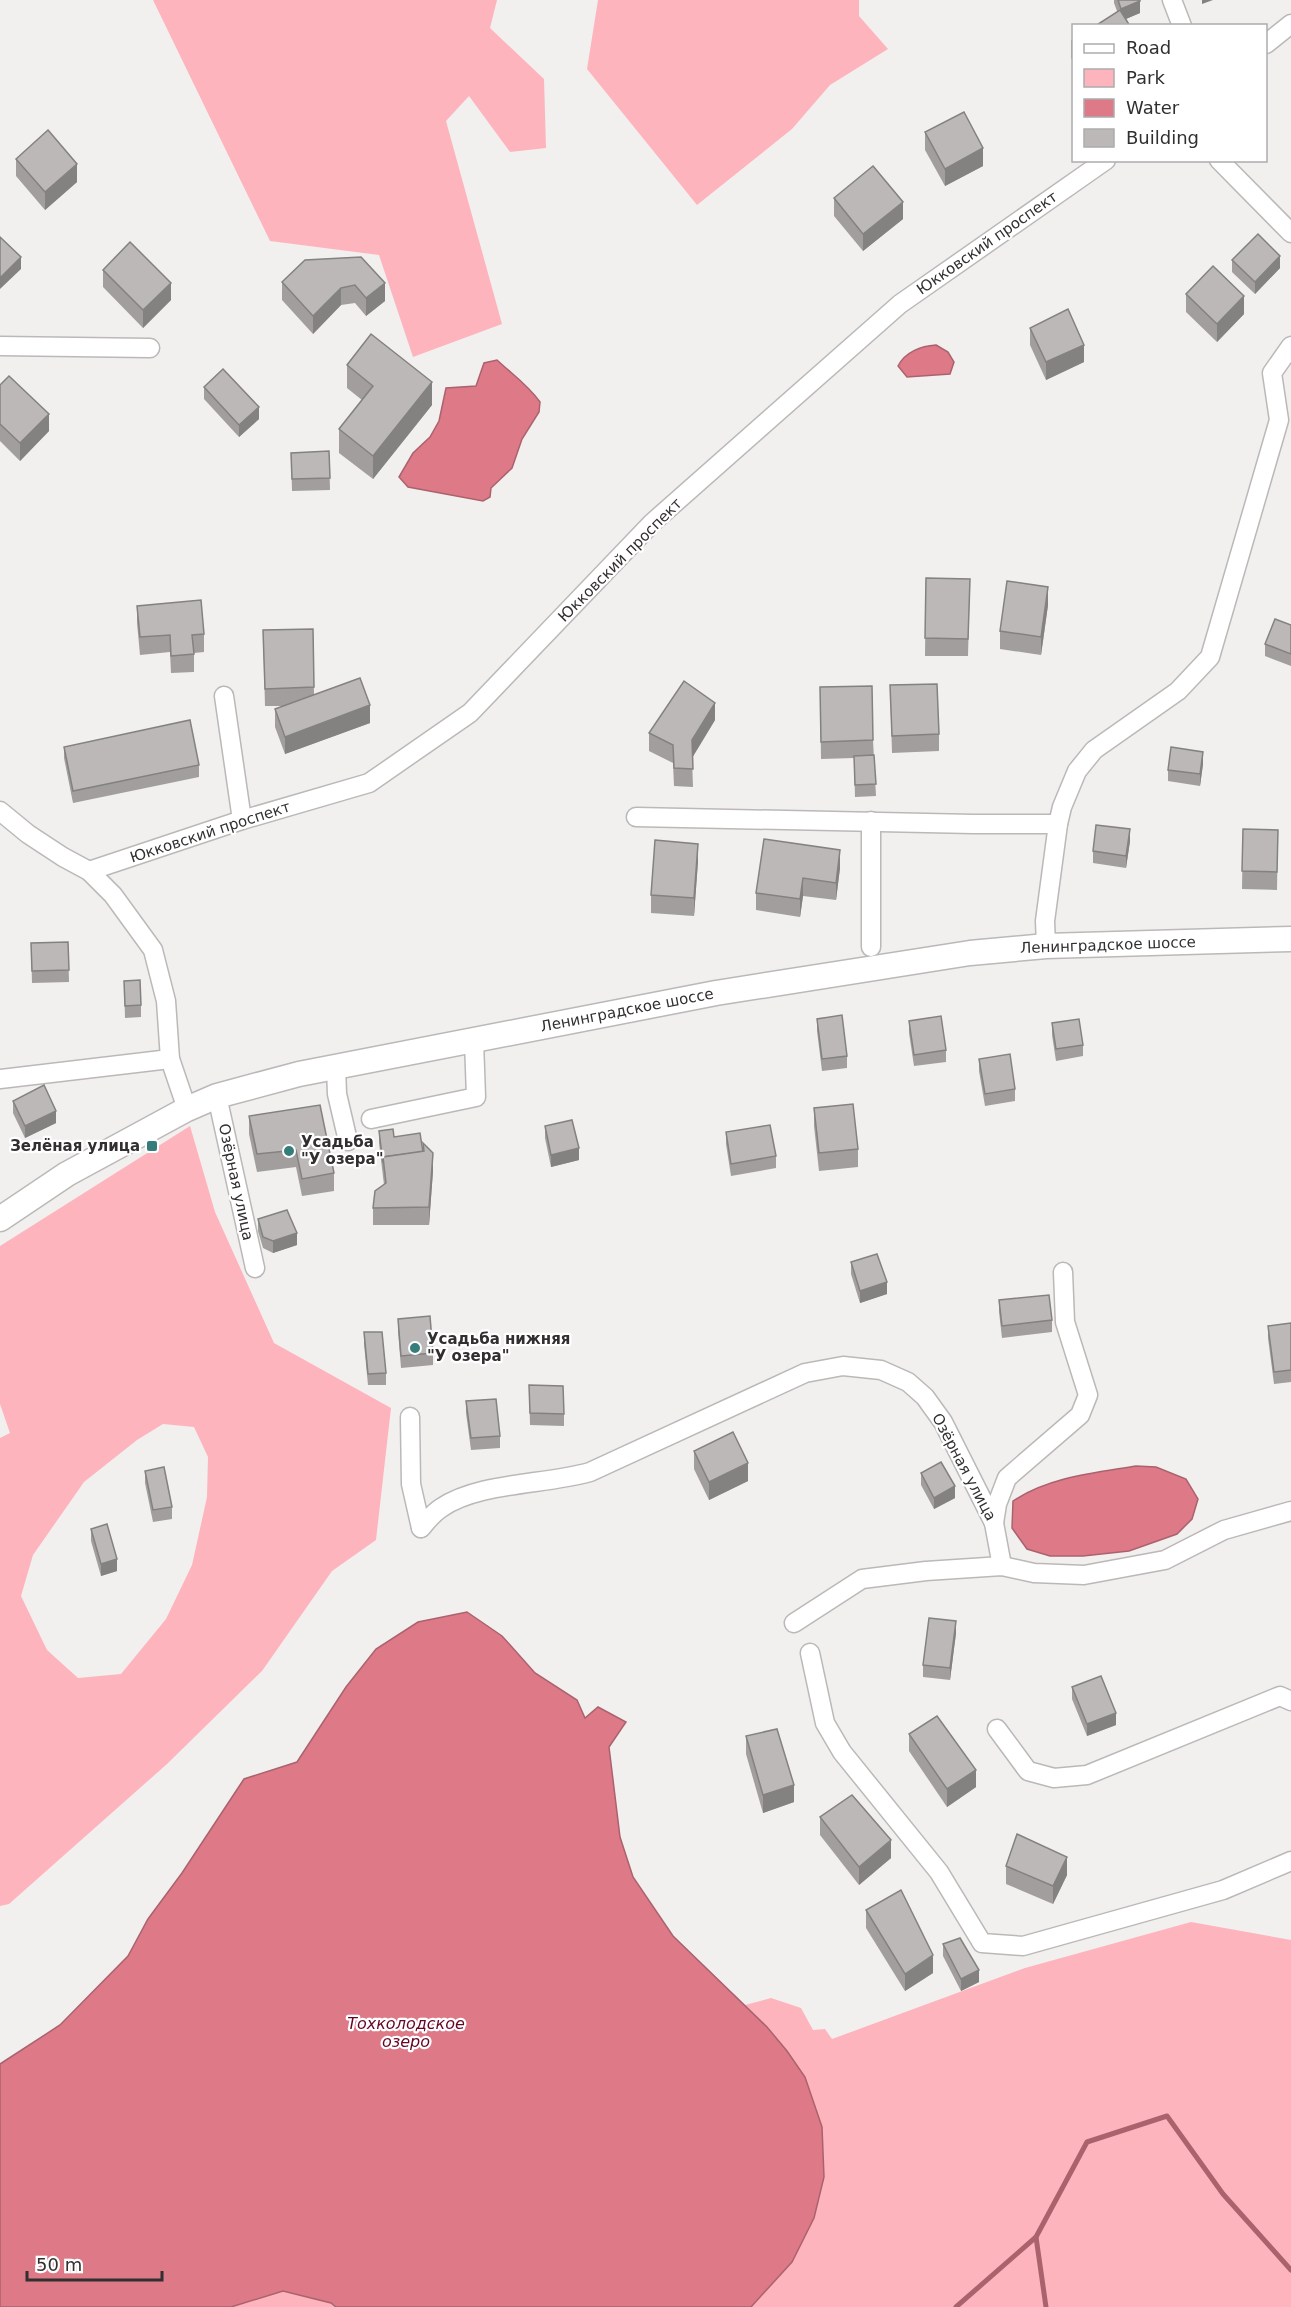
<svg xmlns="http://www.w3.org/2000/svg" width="1291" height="2307" font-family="'DejaVu Sans',sans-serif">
<rect width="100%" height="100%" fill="#f2efef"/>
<!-- green -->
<g fill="#feb4bc" fill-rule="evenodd">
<path d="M153 0H497L490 28 544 79 546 148 510 152 469 96 446 121 502 324 413 357 379 255 270 241Z"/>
<path d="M598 0H859V16L888 49 830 85 792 129 697 205 587 69Z"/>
<path d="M190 1126 215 1212 274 1343 391 1408 376 1540 332 1571 262 1671 167 1764 9 1904 0 1906V1438L10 1433 0 1404V1246ZM163 1424 194 1427 208 1457 207 1497 192 1565 166 1619 121 1674 78 1678 47 1650 21 1596 33 1555 84 1482 137 1440Z"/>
<path d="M1191 1922 1291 1940V2307H751L792 2262 805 2077 767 2027 745 2005 771 1998 801 2008 813 2030 825 2029 832 2039 1025 1968Z"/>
<path d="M283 2291 331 2303 336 2307H231Z"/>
</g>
<!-- water -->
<g fill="#de7988" stroke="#aa636d" stroke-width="1.5">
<path d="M936 345 948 352 954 362 950 374 907 377 898 366C905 352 921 346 936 345Z"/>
<path d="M497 360C513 375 528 385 540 402L539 412 522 439 512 468 491 488 490 497 483 501 408 487 399 477 413 453 430 437 439 421 446 388 476 386 484 363Z"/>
<path d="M1136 1466 1156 1467 1186 1479 1198 1499 1192 1519 1177 1534 1129 1551 1083 1556H1050L1027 1549 1012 1528 1013 1501C1049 1477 1094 1473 1136 1466Z"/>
<path d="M467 1612 502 1636 535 1673 577 1700 585 1718 598 1707 626 1722 609 1747 620 1837 633 1877 673 1936 767 2027 787 2051 805 2077 822 2127 824 2177 814 2218 792 2262 751 2307H336L331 2303 283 2291 231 2307H0V2064L60 2025 128 1956 148 1919 182 1873 244 1779 297 1762 346 1687 376 1649 418 1622Z"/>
</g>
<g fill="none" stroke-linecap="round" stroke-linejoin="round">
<!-- stream -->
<g stroke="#aa636d" stroke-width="5">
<path d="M1036 2237 1046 2307"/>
<path d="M956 2307 1036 2237 1087 2142 1167 2116 1223 2194 1291 2270"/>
</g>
<!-- minor casing -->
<g stroke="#bcb8b8" stroke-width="21">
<g id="minor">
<path d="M1172 0 1182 26"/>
<path d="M1266 44 1291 24"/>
<path d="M1219 160 1291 233"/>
<path d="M0 346 150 348"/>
<path d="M224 696 242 820"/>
<path d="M0 811 28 834 63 857 89 871 113 895 153 950 166 1001 170 1059 187 1109"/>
<path d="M636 817 973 824H1058"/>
<path d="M89 871 242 820 369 783 470 713 652 523 900 304 1106 160"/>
<path d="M1046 946 1045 921 1058 824 1062 807 1077 771 1094 750 1178 691 1210 657 1279 420 1272 373 1291 346"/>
<path d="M871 947V821"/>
<path d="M336 1067 337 1094 348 1141"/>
<path d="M0 1079 170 1059"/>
<path d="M217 1096 255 1268"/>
<path d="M371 1119 476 1097 474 1041"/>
<path d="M410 1417 411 1484 421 1528"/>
<path d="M994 1523 997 1504 1007 1478 1080 1415 1088 1395 1065 1322 1063 1272"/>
<path d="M421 1528C427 1521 433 1513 441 1508 479 1482 545 1485 590 1472L805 1373 843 1366 881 1370 908 1382 925 1397 943 1422 994 1523 1002 1566"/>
<path d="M794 1623 862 1579 926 1571 1002 1566 1034 1573 1084 1575 1165 1560 1224 1530 1291 1511"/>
<path d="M810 1653 825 1723 842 1752 939 1872 982 1943 1023 1946 1223 1890 1291 1861"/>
<path d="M997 1729 1028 1771 1054 1778 1087 1775 1280 1696 1291 1701"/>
</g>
</g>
<!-- major casing -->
<g stroke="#bcb8b8" stroke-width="27">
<path id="major" d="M0 1219 67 1174 187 1109 217 1096 299 1074 716 993 970 953 1046 946 1291 939"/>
</g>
<!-- minor -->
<use href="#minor" stroke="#fff" stroke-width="18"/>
<!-- major -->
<use href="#major" stroke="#fff" stroke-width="24"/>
</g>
<!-- wall -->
<g fill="#a29e9e">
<path d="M1114 0H1140V13L1126 19 1117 11 1114 3Z"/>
<path d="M1074 39V62L1071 58V40Z"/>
<path d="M925 132 983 166 945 186 925 150Z"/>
<path d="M16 159 77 182 45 210 16 176Z"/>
<path d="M834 198 903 219 863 251 834 216Z"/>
<path d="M361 257 385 301 366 316 355 303 341 305 313 334 282 300V282Z"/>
<path d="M1232 260 1280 268 1255 294 1232 272Z"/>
<path d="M103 270 171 300 143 328 103 287Z"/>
<path d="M1186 294 1244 314 1217 342 1186 312Z"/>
<path d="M1030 328 1084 362 1046 380 1030 345Z"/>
<path d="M347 365 432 405 373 479 339 453V429L362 400 347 388Z"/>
<path d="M0 385 49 431 20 461 0 441Z"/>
<path d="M204 387 259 419 239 437 204 399Z"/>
<path d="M329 451 330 490 292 491 291 453Z"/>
<path d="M926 578 970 579 968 656H925Z"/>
<path d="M1048 605 1041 655 1000 649V631Z"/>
<path d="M137 606 204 634V652L194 653V672L171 673 170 652 140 655 137 623Z"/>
<path d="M1291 625V666L1265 656V644Z"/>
<path d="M313 629 314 695 370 723 285 754 275 727V709L284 706H265L263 630Z"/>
<path d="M890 685 939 734V751L892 753Z"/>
<path d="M820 687 873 740 876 796 855 797 854 758 821 759Z"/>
<path d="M715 720 692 758 693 787 674 786 673 763 649 751V733Z"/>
<path d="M64 747 199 765V777L73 803 64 758Z"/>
<path d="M1203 764 1200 786 1168 781V770Z"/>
<path d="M1243 829 1278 830 1277 890 1242 889Z"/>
<path d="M764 839 840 868 836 900 803 896 800 917 756 910V893Z"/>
<path d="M1130 841 1126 868 1093 863V851Z"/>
<path d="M698 861 694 916 651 913V895Z"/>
<path d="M68 942 69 982 32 983 31 943Z"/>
<path d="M124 981 141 1005V1017L125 1018Z"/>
<path d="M817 1019 847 1056V1068L822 1071 817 1031Z"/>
<path d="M909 1021 946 1050V1062L914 1066 909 1033Z"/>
<path d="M1052 1023 1083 1045V1056L1056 1061 1052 1035Z"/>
<path d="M979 1059 1015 1089V1101L985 1106 979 1071Z"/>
<path d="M13 1101 56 1123 25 1138 13 1113Z"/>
<path d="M814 1108 858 1149V1167L819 1171 814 1126Z"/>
<path d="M249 1116 334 1173V1191L302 1196 296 1167 257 1172 249 1134Z"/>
<path d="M545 1126 579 1160 551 1167 545 1138Z"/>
<path d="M379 1131 423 1149 433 1171 429 1225H373V1208L384 1185 379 1143Z"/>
<path d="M726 1132 776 1156V1168L731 1176 726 1144Z"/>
<path d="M258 1219 297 1245 273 1253 263 1248 258 1231Z"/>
<path d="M851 1262 887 1294 860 1303 851 1274Z"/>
<path d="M999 1300 1052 1320V1332L1002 1338 999 1312Z"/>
<path d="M398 1319 433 1353V1365L401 1368 398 1331Z"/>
<path d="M1291 1323V1382L1274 1384 1268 1338V1326Z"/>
<path d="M364 1332 386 1373V1385H368L364 1344Z"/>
<path d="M529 1385 564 1414V1426L530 1425Z"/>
<path d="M466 1401 500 1436V1448L471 1450 466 1413Z"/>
<path d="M694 1451 748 1481 709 1500 694 1469Z"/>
<path d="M145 1471 172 1507V1519L153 1522 145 1483Z"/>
<path d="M921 1473 955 1498 934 1509 921 1485Z"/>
<path d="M91 1529 117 1571 101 1576 91 1541Z"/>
<path d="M956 1633 950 1680 923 1677V1665Z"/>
<path d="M1072 1687 1116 1725 1087 1736 1072 1699Z"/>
<path d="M909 1734 976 1787 947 1807 909 1751Z"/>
<path d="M746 1736 794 1802 763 1813 746 1754Z"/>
<path d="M820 1817 891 1858 859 1885 820 1835Z"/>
<path d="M1006 1866 1067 1875 1053 1904 1006 1884Z"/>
<path d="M866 1910 933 1973 905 1991 866 1928Z"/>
<path d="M943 1944 979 1982 961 1991 943 1956Z"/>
</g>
<!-- shaded-wall -->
<g fill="#848181">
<path d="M1202 0H1213L1202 4Z"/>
<path d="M1140 1V13L1121 21V9Z"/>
<path d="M983 148V166L945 186V169Z"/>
<path d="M77 164V182L45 210V192Z"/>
<path d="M903 202V219L863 251V234Z"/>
<path d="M1280 256V268L1255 294V282Z"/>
<path d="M21 257V269L0 289V278Z"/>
<path d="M171 283V300L143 328V310Z"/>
<path d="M385 283V301L366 316V298Z"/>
<path d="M341 288V305L313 334V316Z"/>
<path d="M1244 296V314L1217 342V324Z"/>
<path d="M1084 345V362L1046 380V362Z"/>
<path d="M432 382V405L373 479V456Z"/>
<path d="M259 407V419L239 437V425Z"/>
<path d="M49 414V431L20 461V443Z"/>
<path d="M1048 587V605L1041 655V637Z"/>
<path d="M715 703V720L692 758V740Z"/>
<path d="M370 705V723L285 754V737Z"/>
<path d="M1203 752V764L1200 786V774Z"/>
<path d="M1130 829V841L1126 868V856Z"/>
<path d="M698 844V861L694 916V898Z"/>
<path d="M840 850V868L836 900V883Z"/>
<path d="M803 878V896L800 917V899Z"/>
<path d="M56 1111V1123L25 1138V1126Z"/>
<path d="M579 1148V1160L551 1167V1155Z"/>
<path d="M433 1153V1171L429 1225V1207Z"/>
<path d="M297 1233V1245L273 1253V1241Z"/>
<path d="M887 1282V1294L860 1303V1291Z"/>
<path d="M748 1463V1481L709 1500V1482Z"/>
<path d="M955 1486V1498L934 1509V1498Z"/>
<path d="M117 1559V1571L101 1576V1564Z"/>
<path d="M956 1621V1633L950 1680V1668Z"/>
<path d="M1116 1713V1725L1087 1736V1724Z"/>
<path d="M976 1770V1787L947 1807V1789Z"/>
<path d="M794 1785V1802L763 1813V1795Z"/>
<path d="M891 1840V1858L859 1885V1867Z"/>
<path d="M1067 1857V1875L1053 1904V1886Z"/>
<path d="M933 1955V1973L905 1991V1974Z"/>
<path d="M979 1970V1982L961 1991V1979Z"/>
</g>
<!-- building -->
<g fill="#bcb8b8" stroke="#848181" stroke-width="1.5">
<path d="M1118 0H1140V1L1121 9Z"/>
<path d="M1120 10 1130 26H1095Z"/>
<path d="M964 112 983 148 945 169 925 132Z"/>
<path d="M48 130 77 164 45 192 16 159Z"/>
<path d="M873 166 903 202 863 234 834 198Z"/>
<path d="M1258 234 1280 256 1255 282 1232 260Z"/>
<path d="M0 237 21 257 0 278Z"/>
<path d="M130 242 171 283 143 310 103 270Z"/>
<path d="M361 257 385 283 366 298 355 285 341 288 313 316 282 282 305 260Z"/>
<path d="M1213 266 1244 296 1217 324 1186 294Z"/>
<path d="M1068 309 1084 345 1046 362 1030 328Z"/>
<path d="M371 334 432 382 373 456 339 429 373 386 347 365Z"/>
<path d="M223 369 259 407 239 425 204 387Z"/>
<path d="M9 376 49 414 20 443 0 424V385Z"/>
<path d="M329 451 330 478 292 479 291 453Z"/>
<path d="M926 578 970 579 968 639 925 638Z"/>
<path d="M1007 581 1048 587 1041 637 1000 631Z"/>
<path d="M201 600 204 634 192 635 194 654 171 656 170 635 140 637 137 606Z"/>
<path d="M1275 619 1291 625V654L1265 644Z"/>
<path d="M313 629 314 687 265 689 263 630Z"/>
<path d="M360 678 370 705 285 737 275 709Z"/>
<path d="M684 681 715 703 692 740 693 769 674 768 673 745 649 733Z"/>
<path d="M937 684 939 734 892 736 890 685Z"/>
<path d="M872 686 873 740 821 742 820 687Z"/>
<path d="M190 720 199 765 73 791 64 747Z"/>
<path d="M1171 747 1203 752 1200 774 1168 770Z"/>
<path d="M874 755 876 784 855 785 854 756Z"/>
<path d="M1096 825 1130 829 1126 856 1093 851Z"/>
<path d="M1243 829 1278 830 1277 872 1242 871Z"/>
<path d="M764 839 840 850 836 883 803 878 800 899 756 893Z"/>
<path d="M655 840 698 844 694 898 651 895Z"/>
<path d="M68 942 69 970 32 971 31 943Z"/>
<path d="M140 980 141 1005 125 1006 124 981Z"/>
<path d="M842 1015 847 1056 822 1059 817 1019Z"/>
<path d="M941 1016 946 1050 914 1055 909 1021Z"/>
<path d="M1079 1019 1083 1045 1056 1049 1052 1023Z"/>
<path d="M1010 1054 1015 1089 985 1094 979 1059Z"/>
<path d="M44 1085 56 1111 25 1126 13 1101Z"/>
<path d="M853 1104 858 1149 819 1153 814 1108Z"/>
<path d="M320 1105 334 1173 302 1179 296 1150 257 1154 249 1116Z"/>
<path d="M572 1120 579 1148 551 1155 545 1126Z"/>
<path d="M770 1125 776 1156 731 1164 726 1132Z"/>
<path d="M393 1129 394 1137 420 1133 423 1152 383 1157V1163L379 1131Z"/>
<path d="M423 1143 433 1153 429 1207 373 1208 375 1191 386 1183 383 1157 424 1151Z"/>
<path d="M287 1210 297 1233 273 1241 263 1237 258 1219Z"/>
<path d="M877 1254 887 1282 860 1291 851 1262Z"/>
<path d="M1049 1295 1052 1320 1002 1326 999 1300Z"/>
<path d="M430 1316 433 1353 401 1356 398 1319Z"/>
<path d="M1291 1323V1370L1274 1372 1268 1326Z"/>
<path d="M364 1332H382L386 1373 368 1374Z"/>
<path d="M529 1385 563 1386 564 1414 530 1413Z"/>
<path d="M496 1399 500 1436 471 1438 466 1401Z"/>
<path d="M733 1432 748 1463 709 1482 694 1451Z"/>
<path d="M941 1462 955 1486 934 1498 921 1473Z"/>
<path d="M164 1467 172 1507 153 1510 145 1471Z"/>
<path d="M107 1524 117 1559 101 1564 91 1529Z"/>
<path d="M929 1618 956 1621 950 1668 923 1665Z"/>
<path d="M1101 1676 1116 1713 1087 1724 1072 1687Z"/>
<path d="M937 1716 976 1770 947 1789 909 1734Z"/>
<path d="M777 1729 794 1785 763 1795 746 1736Z"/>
<path d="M852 1795 891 1840 859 1867 820 1817Z"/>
<path d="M1017 1834 1067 1857 1053 1886 1006 1866Z"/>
<path d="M901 1890 933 1955 905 1974 866 1910Z"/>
<path d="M960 1938 979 1970 961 1979 943 1944Z"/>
</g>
<!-- markers -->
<g fill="#357d7a" stroke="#fff" stroke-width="2">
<rect x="146" y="1140" width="12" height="12" rx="3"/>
<circle cx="289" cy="1151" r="6"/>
<circle cx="415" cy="1348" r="6"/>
</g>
<g text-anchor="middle" stroke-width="4.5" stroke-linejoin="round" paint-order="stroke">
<!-- street labels -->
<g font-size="15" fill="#312f2f" stroke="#fff">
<text transform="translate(987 243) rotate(-35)" y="5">Юкковский проспект</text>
<text transform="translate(620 560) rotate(-45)" y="5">Юкковский проспект</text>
<text transform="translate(210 832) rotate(-18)" y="5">Юкковский проспект</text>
<text transform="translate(1108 945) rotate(-2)" y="5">Ленинградское шоссе</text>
<text transform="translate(627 1010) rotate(-11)" y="5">Ленинградское шоссе</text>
<text transform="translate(236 1182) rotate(78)" y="5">Озёрная улица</text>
<text transform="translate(964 1467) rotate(62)" y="5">Озёрная улица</text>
</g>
<!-- poi labels -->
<g font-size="15" font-weight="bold" fill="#312f2f" stroke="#fff" text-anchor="start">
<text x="301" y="1147">Усадьба<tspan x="301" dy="17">"У озера"</tspan></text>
<text x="140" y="1151" text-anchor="end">Зелёная улица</text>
<text x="427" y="1344">Усадьба нижняя<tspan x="427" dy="17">"У озера"</tspan></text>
</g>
<!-- water labels -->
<g font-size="16" font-style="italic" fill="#650524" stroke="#fff">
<text x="406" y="2029">Тохколодское<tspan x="406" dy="18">озеро</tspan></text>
</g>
</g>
<!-- legend -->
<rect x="1072" y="24" width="195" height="138" fill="#ffffff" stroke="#adacac" stroke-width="1.5"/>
<rect x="1084" y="44" width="30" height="9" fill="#ffffff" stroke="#adacac" stroke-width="1.5"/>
<text x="1126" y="54" font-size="18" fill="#312f2f">Road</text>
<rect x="1084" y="69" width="30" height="18" fill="#feb4bc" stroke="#adacac" stroke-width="1.5"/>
<text x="1126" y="84" font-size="18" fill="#312f2f">Park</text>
<rect x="1084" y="99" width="30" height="18" fill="#de7988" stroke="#adacac" stroke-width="1.5"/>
<text x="1126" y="114" font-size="18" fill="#312f2f">Water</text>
<rect x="1084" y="129" width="30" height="18" fill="#bcb8b8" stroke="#adacac" stroke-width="1.5"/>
<text x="1126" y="144" font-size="18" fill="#312f2f">Building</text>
<!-- scale -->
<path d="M27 2271v9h135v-9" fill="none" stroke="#312f2f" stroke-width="3"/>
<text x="36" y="2271" font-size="18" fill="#312f2f" stroke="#ffffff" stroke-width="4.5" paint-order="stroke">50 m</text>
</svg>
